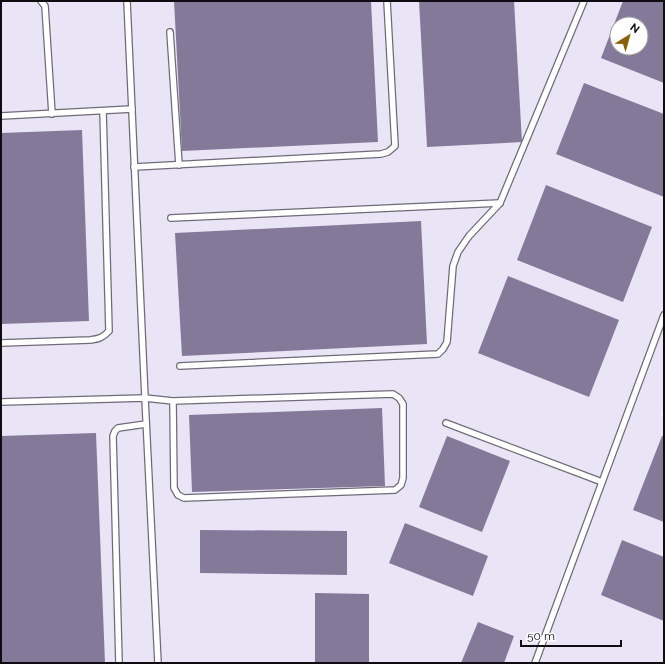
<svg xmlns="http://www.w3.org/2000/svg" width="665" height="664" font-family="Raleway,sans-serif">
<rect width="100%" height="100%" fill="#f7f2ff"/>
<!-- built -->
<path fill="#eae4f7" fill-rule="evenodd" d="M1 1H664V409L661 416 664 417V663H1ZM617 24H641V48H617Z"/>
<!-- building -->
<g fill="#857999" fill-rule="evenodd">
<path d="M174 1H371L378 142 182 151Z"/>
<path d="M419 1H514L522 142 427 147Z"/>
<path d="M623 1H664V83L601 58ZM617 24H641V48H617Z"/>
<path d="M584 83 664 114V197L556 154Z"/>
<path d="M82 130 89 321 1 324V133Z"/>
<path d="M546 185 652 227 623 302 517 260Z"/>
<path d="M421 221 427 344 182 356 175 233Z"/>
<path d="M508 276 619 320 589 397 478 353Z"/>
<path d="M382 408 385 486 192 492 189 415Z"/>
<path d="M96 433 105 663H1V436Z"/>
<path d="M447 436 510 461 482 532 419 507Z"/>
<path d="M662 436H664V522L633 510Z"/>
<path d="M405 523 488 556 473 596 389 563Z"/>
<path d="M200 530 347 531V575L200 573Z"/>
<path d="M622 540 664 557V621L601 595Z"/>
<path d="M315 593 369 594V663H315Z"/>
<path d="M478 622 514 636 504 663H461Z"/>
</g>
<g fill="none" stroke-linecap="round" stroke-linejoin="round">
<!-- service casing -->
<g stroke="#6f6b76" stroke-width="8">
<g id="service">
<path d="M41 1 45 6 52 114"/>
<path d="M127 1 145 398 158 663"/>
<path d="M170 32 179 165"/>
<path d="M1 116 132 109"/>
<path d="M134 167 381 154 388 152 395 146 387 1"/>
<path d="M171 218 500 203"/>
<path d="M1 343 90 340C98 339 103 338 109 331L103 111"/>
<path d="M180 366 438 354 443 349 447 342 453 266 458 252 469 236 500 203 584 1"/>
<path d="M1 402 145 398 173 401 393 394 399 398 403 404V478L401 485 395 490 184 498 178 495 174 488 173 401"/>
<path d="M446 423 602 482"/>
<path d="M119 663 113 436 115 431 118 428 146 424"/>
<path d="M535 663 664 315"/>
</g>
</g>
<!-- service -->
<use href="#service" stroke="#fff" stroke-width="5.5"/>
</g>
<!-- border -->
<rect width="665" height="664" fill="none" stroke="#0e0c10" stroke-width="4"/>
<!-- north arrow -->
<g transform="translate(629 36) rotate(37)"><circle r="19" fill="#ffffff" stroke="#9f9e9f"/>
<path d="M0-3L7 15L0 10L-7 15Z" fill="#886100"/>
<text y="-6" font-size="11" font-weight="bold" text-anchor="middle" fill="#0e0c10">N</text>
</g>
<!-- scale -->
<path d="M521 640v6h100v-6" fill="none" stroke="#0e0c10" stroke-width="2"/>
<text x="527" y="640" font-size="12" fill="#0e0c10" stroke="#ffffff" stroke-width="3" paint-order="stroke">50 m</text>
</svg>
